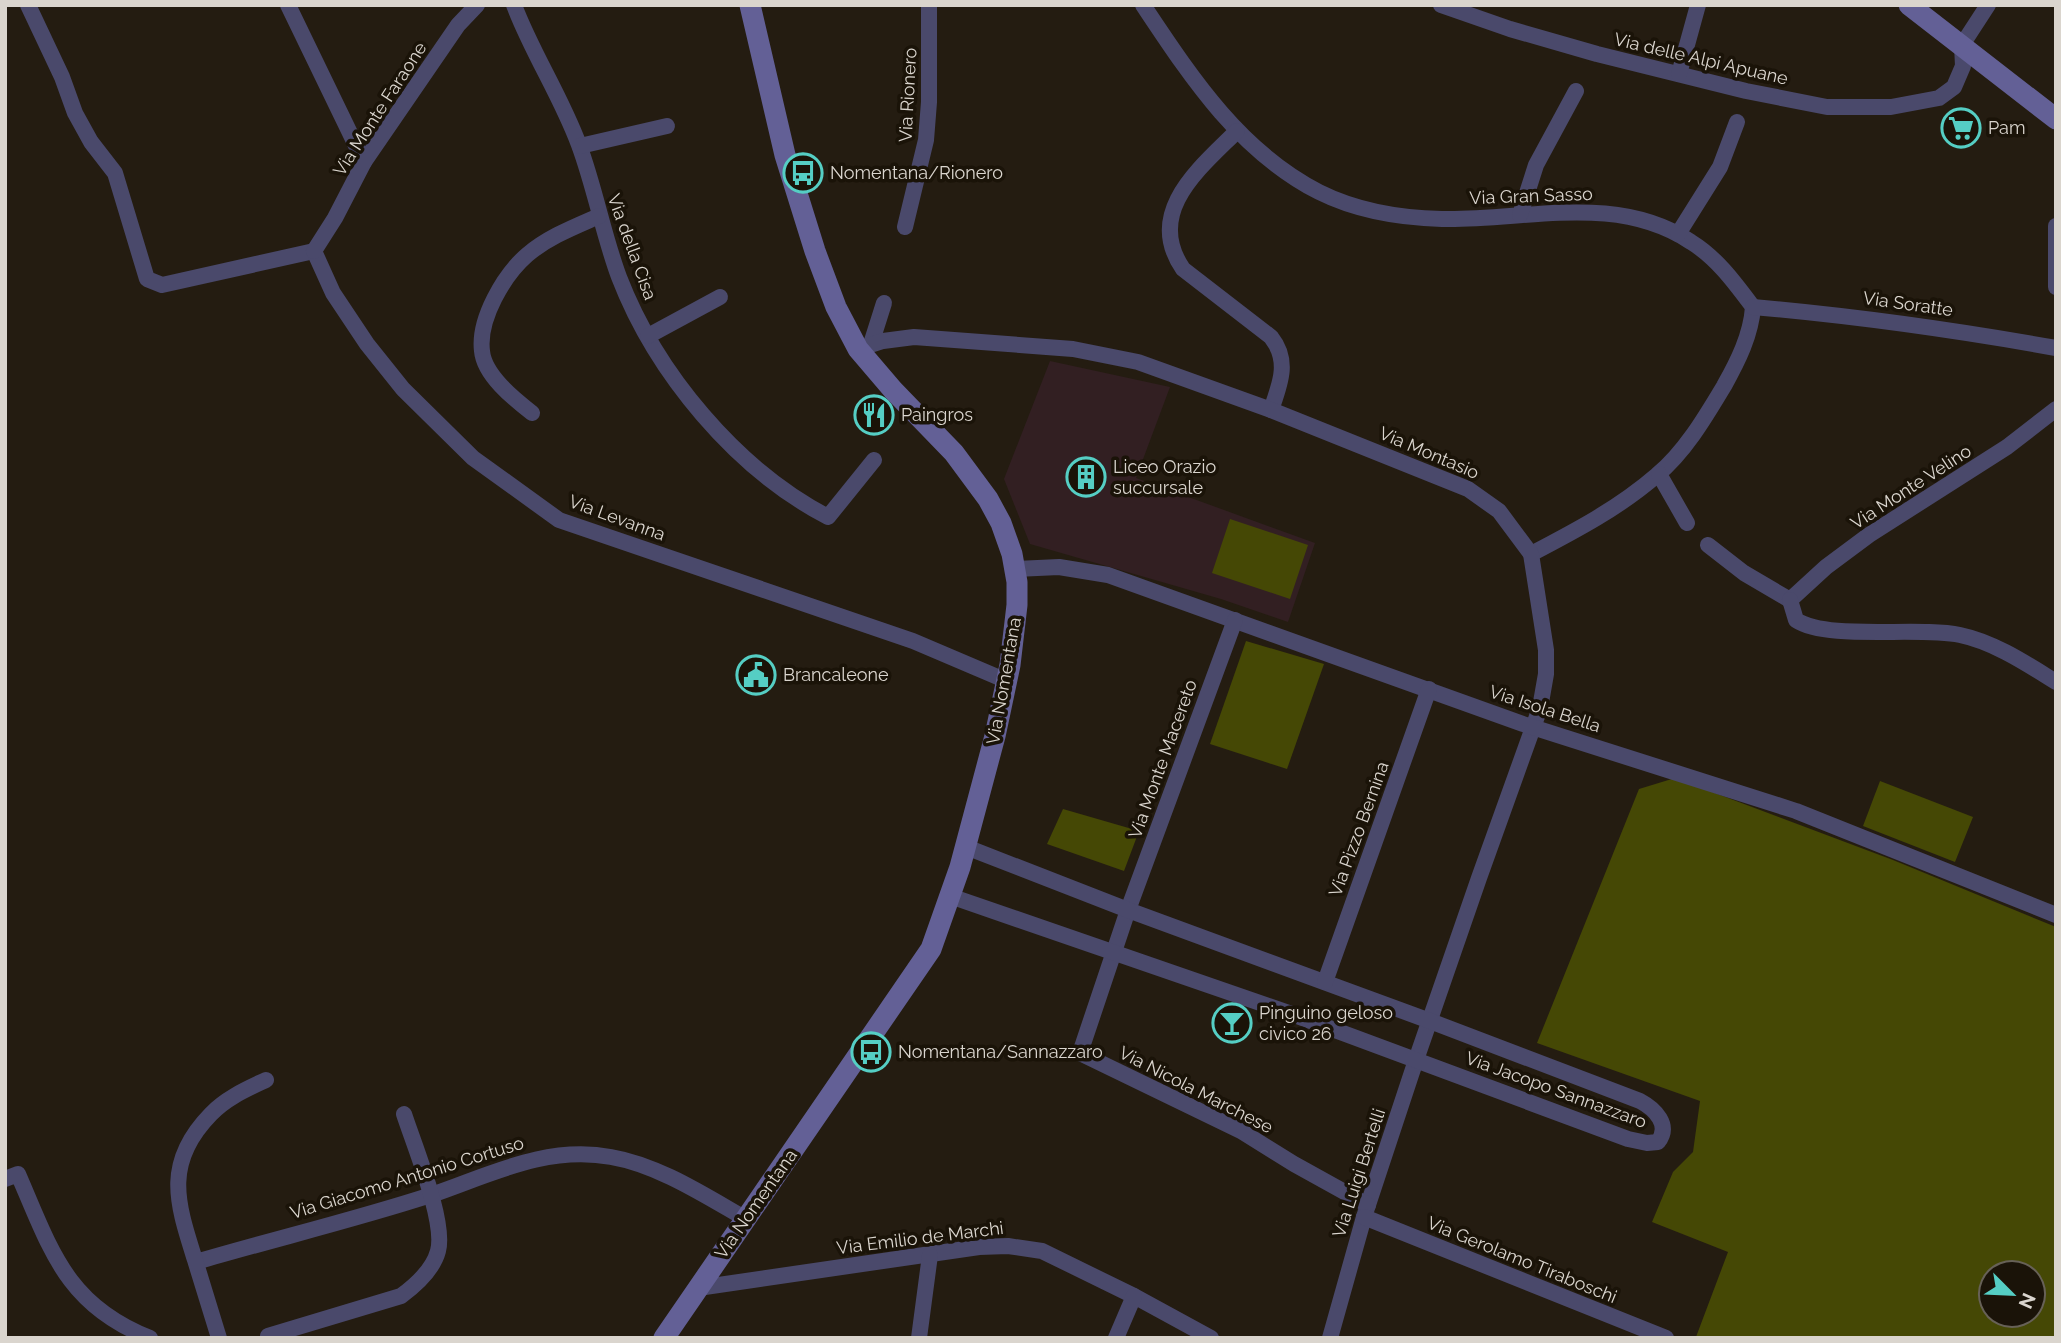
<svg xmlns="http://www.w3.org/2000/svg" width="2061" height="1343" font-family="Raleway,sans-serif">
<rect width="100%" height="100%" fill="#241c11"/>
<!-- education -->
<path fill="#321f22" d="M1050 361 1170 387 1136 478 1315 543 1288 622 1221 599 1030 544 1004 479Z"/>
<!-- green -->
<g fill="#454805" fill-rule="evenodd">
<path d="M1230 519 1308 545 1290 599 1212 573Z"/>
<path d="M1246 641 1324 664 1287 769 1210 744Z"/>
<path d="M1675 778 1893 860 2056 927V1338L1696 1337 1728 1252 1652 1222 1673 1172 1693 1152 1700 1101 1537 1043 1639 789ZM1991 1273H2033V1315H1991Z"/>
<path d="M1880 781 1973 817 1955 862 1863 826Z"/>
<path d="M1063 809 1139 831 1124 871 1047 844Z"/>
</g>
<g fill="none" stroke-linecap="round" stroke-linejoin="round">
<!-- street -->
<g stroke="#4a496b" stroke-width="16">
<path d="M28 5 62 77 75 113 91 142 115 173 147 279 162 285 314 251"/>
<path d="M288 5 364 162"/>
<path d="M514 5C532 53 561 96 579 145 595 188 603 234 619 277 656 373 736 469 828 517L874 460"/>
<path d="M1143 5C1191 77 1239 151 1319 192 1357 211 1401 218 1442 219 1525 221 1616 192 1691 242 1717 258 1735 283 1753 307 1751 335 1738 361 1724 386 1706 416 1685 452 1657 475 1619 508 1575 531 1531 554"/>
<path d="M1441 5 1510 29 1597 54 1746 91 1827 107H1891L1939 98 1954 87 1963 66 1962 45 1988 5"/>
<path d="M1679 74 1698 5"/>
<path d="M1237 131C1200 168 1144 212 1183 269L1271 337C1290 361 1280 384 1271 410"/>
<path d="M580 146 667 126"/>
<path d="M1520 215 1536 165 1576 91"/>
<path d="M2056 226V287"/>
<path d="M905 227 926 140 929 102V5"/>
<path d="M1678 234 1720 167 1737 122"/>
<path d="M314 251 333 293 367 344 403 389 473 458 559 520 913 641 1007 681"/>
<path d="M314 251 335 218 364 162 458 25 477 5"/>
<path d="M1753 307C1855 316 1955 330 2056 348"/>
<path d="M648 336 720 297"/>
<path d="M871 344 884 303"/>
<path d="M858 349 883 341 914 337 1073 349 1138 362 1271 410 1468 489 1499 511 1531 554 1546 650V674L1540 708 1479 878 1416 1060 1364 1217 1330 1338"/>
<path d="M532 413C514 399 484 375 482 351 478 319 504 275 527 255 548 237 574 227 599 216"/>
<path d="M1659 474 1687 523"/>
<path d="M1708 545 1744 573 1790 600"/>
<path d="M1015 569 1059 567 1108 575 1523 724 1796 811 2056 915"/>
<path d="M1790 600 1826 567 1869 535 2007 447 2056 409"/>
<path d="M1790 600 1796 620C1828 641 1917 626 1960 635 1994 642 2027 664 2056 682"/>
<path d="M1235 620 1128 910 1080 1053 1241 1131 1294 1164 1368 1205"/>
<path d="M950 896 1289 1013 1628 1139 1647 1143 1658 1142C1671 1125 1655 1109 1640 1101L1430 1021 1128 910 966 847"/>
<path d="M1325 982 1429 689"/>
<path d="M5 1179 18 1174C51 1250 66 1305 150 1338"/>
<path d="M1364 1217 1666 1338"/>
<path d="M196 1262C274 1239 354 1220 431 1195 490 1175 546 1145 611 1157 658 1165 704 1195 746 1219"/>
<path d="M698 1288 979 1247 1008 1246 1042 1251 1134 1296 1211 1338"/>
<path d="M268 1336 401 1296C416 1285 433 1270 438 1251 446 1222 414 1145 404 1114"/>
<path d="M219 1338C211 1312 203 1286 195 1260 177 1203 163 1163 211 1114 226 1098 247 1089 266 1080"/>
<path d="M919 1338 930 1255"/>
<path d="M1116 1338 1134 1296"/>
</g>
<!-- secondary -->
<g stroke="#636096" stroke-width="21">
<path d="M1909 5 2056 119"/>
<path d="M664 1338 931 949 960 867 995 736 1010 665 1017 605V582L1012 554 1001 523 988 499 954 453 893 390 858 349 836 307 815 251 785 155 750 5"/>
</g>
</g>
<!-- icons -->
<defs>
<g id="supermarket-ring" transform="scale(2.0125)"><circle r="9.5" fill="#1a1308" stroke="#55cec4" stroke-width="1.5"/><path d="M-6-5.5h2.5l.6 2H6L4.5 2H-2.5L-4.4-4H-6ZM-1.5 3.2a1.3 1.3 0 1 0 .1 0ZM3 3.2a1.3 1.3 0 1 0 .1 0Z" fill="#55cec4"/></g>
<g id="bus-ring" transform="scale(2.0125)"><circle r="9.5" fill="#1a1308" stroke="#55cec4" stroke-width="1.5"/><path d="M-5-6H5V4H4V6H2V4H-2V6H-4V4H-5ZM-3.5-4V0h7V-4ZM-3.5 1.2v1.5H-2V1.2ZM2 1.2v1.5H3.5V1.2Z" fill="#55cec4"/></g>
<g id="restaurant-ring" transform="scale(2.0125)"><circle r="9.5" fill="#1a1308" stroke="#55cec4" stroke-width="1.5"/><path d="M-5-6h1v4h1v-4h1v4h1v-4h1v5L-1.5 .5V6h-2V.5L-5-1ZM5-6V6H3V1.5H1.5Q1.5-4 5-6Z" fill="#55cec4"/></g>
<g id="building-ring" transform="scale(2.0125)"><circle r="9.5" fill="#1a1308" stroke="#55cec4" stroke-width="1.5"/><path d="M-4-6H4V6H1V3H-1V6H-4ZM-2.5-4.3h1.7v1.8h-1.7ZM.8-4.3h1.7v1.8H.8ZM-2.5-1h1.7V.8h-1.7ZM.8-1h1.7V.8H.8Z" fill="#55cec4"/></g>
<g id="civic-ring" transform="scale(2.0125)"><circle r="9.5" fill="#1a1308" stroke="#55cec4" stroke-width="1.5"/><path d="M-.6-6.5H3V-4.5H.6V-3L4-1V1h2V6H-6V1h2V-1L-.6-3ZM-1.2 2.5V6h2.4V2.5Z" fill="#55cec4"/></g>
<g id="bar-ring" transform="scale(2.0125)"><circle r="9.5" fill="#1a1308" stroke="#55cec4" stroke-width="1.5"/><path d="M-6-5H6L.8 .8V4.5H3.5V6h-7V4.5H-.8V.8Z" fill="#55cec4"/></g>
</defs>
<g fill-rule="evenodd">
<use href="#supermarket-ring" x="1961" y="128"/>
<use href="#bus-ring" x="803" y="173"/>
<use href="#restaurant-ring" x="874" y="415"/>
<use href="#building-ring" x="1086" y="477"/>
<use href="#civic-ring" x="756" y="675"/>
<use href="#bar-ring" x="1232" y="1023"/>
<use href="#bus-ring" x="871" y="1052"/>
</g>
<g text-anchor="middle" stroke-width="7" stroke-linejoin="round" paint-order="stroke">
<!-- street labels -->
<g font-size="18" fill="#dad5ce" stroke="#1a1308">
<text transform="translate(1701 59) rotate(13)" y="6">Via delle Alpi Apuane</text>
<text transform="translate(908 95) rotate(-87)" y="6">Via Rionero</text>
<text transform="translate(380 109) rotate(-57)" y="6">Via Monte Faraone</text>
<text transform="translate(1531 196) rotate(-2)" y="6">Via Gran Sasso</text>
<text transform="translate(632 247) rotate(70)" y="6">Via della Cisa</text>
<text transform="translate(1908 304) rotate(8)" y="6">Via Soratte</text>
<text transform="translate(1429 453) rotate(23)" y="6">Via Montasio</text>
<text transform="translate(1911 487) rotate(-33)" y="6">Via Monte Velino</text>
<text transform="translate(617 518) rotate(20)" y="6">Via Levanna</text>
<text transform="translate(1004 681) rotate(-80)" y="6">Via Nomentana</text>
<text transform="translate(1545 709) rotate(18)" y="6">Via Isola Bella</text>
<text transform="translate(1163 759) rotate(-70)" y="6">Via Monte Macereto</text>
<text transform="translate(1359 829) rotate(-70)" y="6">Via Pizzo Bernina</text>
<text transform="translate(1196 1090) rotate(27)" y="6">Via Nicola Marchese</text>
<text transform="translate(1556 1090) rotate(20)" y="6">Via Jacopo Sannazzaro</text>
<text transform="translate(1359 1173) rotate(-72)" y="6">Via Luigi Bertelli</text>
<text transform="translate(407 1178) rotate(-17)" y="6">Via Giacomo Antonio Cortuso</text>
<text transform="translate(756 1204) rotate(-55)" y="6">Via Nomentana</text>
<text transform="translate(920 1238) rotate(-7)" y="6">Via Emilio de Marchi</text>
<text transform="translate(1522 1260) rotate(22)" y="6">Via Gerolamo Tiraboschi</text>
</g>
<!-- poi labels -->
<g font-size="18" fill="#dad5ce" stroke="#1a1308" text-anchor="start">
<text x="1988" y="134">Pam</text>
<text x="830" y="179">Nomentana/Rionero</text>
<text x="901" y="421">Paingros</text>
<text x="1113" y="473">Liceo Orazio<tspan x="1113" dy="21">succursale</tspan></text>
<text x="783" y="681">Brancaleone</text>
<text x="1259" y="1019">Pinguino geloso<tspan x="1259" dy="21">civico 26</tspan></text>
<text x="898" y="1058">Nomentana/Sannazzaro</text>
</g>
</g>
<!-- border -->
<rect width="2061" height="1343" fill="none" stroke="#dad5ce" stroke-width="14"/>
<!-- north arrow -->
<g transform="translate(2012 1294) rotate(114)"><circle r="33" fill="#1a1308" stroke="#676157" stroke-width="2"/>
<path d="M0-5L12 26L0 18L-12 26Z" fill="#55cec4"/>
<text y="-10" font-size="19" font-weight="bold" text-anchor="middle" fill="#dad5ce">N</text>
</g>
</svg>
